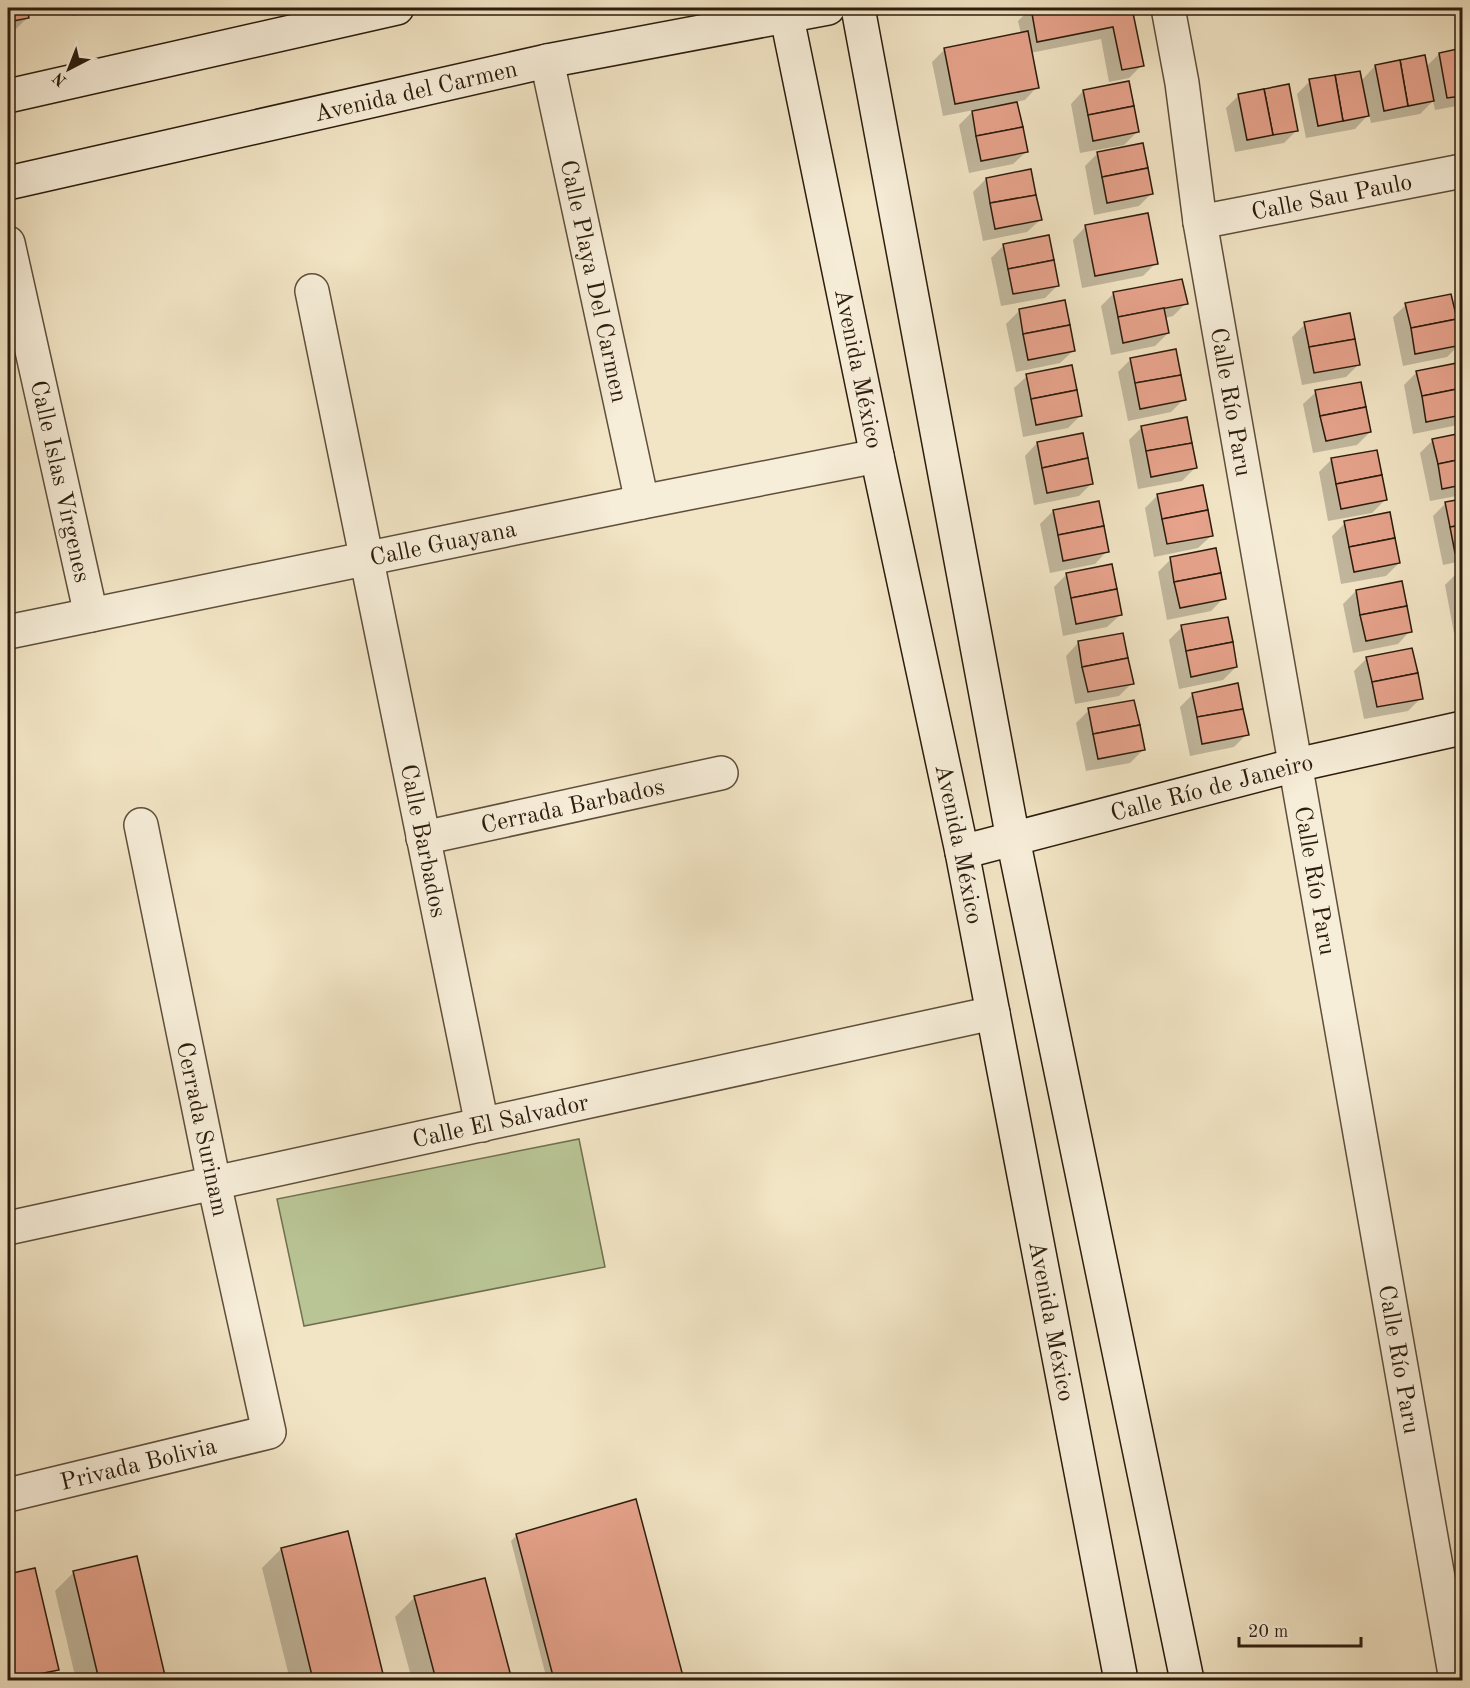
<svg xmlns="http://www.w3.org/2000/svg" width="1470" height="1688" font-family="'Old Standard TT',serif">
<rect width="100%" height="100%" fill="#f2e5c5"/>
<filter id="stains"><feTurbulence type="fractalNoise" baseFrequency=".00333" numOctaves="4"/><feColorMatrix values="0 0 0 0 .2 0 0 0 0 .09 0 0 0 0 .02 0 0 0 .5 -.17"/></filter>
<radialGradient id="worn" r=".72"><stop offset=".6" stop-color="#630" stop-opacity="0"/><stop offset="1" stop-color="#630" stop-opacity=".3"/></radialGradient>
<!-- garden -->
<path fill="#b9c595" stroke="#727051" stroke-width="1.5" d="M579 1139 605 1267 304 1326 277 1199Z"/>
<!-- shadow -->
<g fill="#0003">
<path d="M8 8H25L27 18 14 31 8 32Z"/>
<path d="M71 8H119L72 16Z"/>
<path d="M1031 8H1131L1142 65 1129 78 1109 82 1101 39 1030 53 1037 87 1025 100 1016 102 1026 152 1013 164 969 173 959 125 974 110 943 116 932 62 945 49 1021 34 1018 21Z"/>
<path d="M1414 8H1433L1414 11Z"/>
<path d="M1462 49V105L1435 110 1433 101 1420 114 1371 123 1369 114 1355 129 1306 138 1297 94 1310 81H1361L1375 66 1426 67 1439 54Z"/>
<path d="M1083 91 1137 132 1124 145 1080 153 1071 104Z"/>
<path d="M1239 95 1297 130 1284 143 1235 152 1226 108Z"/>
<path d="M1098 153 1152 193 1139 206 1094 215 1085 166Z"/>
<path d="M986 179 1040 220 1027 232 983 241 973 192Z"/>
<path d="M1085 227 1156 263 1143 276 1082 288 1073 240Z"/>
<path d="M1004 245 1058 285 1045 298 1001 306 991 258Z"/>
<path d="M1114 293 1186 303 1173 316 1165 318 1168 333 1155 346 1111 355 1101 306Z"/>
<path d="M1063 302 1073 351 1060 363 1016 372 1006 324 1019 311Z"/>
<path d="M1406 305 1460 344 1447 357 1403 366 1393 317Z"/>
<path d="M1305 324 1359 364 1346 377 1302 385 1292 337Z"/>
<path d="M1131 359 1184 399 1171 412 1128 421 1118 372Z"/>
<path d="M1461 364 1462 421 1458 425 1413 434 1404 385 1417 372Z"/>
<path d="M1027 376 1081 415 1068 428 1023 437 1014 388Z"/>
<path d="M1316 392 1370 432 1357 445 1313 453 1303 404Z"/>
<path d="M1142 427 1195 468 1182 481 1138 489 1129 440Z"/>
<path d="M1462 435V495L1430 501 1420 453 1433 440Z"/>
<path d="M1037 443 1092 483 1079 496 1034 505 1025 456Z"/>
<path d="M1332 459 1385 500 1372 513 1328 521 1319 472Z"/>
<path d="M1158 495 1211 536 1198 548 1154 557 1145 508Z"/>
<path d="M1462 500V561L1443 565 1433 516 1446 503Z"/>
<path d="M1053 511 1107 551 1095 564 1050 573 1040 524Z"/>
<path d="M1345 523 1399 563 1386 576 1341 584 1332 536Z"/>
<path d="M1171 559 1224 598 1211 611 1167 620 1158 572Z"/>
<path d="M1462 571V632L1454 633 1445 585 1458 572Z"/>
<path d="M1067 574 1120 615 1107 627 1063 636 1054 587Z"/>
<path d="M1356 591 1410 631 1398 644 1353 653 1343 604Z"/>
<path d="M1182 627 1236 667 1223 680 1179 689 1169 640Z"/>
<path d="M1078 643 1132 683 1119 696 1075 704 1066 656Z"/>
<path d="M1462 645V687L1456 652Z"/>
<path d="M1367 658 1421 698 1408 711 1364 719 1354 671Z"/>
<path d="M1193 694 1247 734 1234 747 1190 756 1180 707Z"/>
<path d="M1089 710 1143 750 1130 763 1086 771 1076 723Z"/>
<path d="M634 1501 683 1680H547L511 1541 517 1535Z"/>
<path d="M281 1549 383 1678 380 1680H290L262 1568Z"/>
<path d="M136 1558 165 1680H76L55 1591 74 1572Z"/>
<path d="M34 1570 58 1669 47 1680H8V1576Z"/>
<path d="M484 1580 511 1680H412L395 1617 414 1598Z"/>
</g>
<!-- building -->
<g fill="#e7a38c" stroke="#2c1c0d" stroke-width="1.5">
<path d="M8 8H27L29 18 8 22Z"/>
<path d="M1031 8H1132L1144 66 1122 70 1113 27 1037 42Z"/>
<path d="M1028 31 1039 88 955 104 944 48Z"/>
<path d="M1462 48V96L1447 98 1439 53Z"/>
<path d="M1425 55 1434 101 1408 106 1400 60Z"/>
<path d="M1400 60 1408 106 1384 111 1375 65Z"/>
<path d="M1360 71 1369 116 1343 121 1335 75Z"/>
<path d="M1335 75 1343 121 1318 126 1309 79Z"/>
<path d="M1129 81 1134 106 1088 115 1083 90Z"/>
<path d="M1289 84 1298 131 1273 135 1264 89Z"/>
<path d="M1264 89 1273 135 1247 140 1238 94Z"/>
<path d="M1017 102 1023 127 976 136 972 111Z"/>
<path d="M1134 106 1139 132 1093 141 1088 115Z"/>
<path d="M1023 127 1028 152 981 161 976 136Z"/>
<path d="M1143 143 1148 168 1102 177 1097 152Z"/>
<path d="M1148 168 1153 194 1107 203 1102 177Z"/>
<path d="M1031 169 1036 195 990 203 986 178Z"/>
<path d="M1036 195 1042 220 995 229 990 203Z"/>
<path d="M1148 213 1158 264 1095 276 1085 225Z"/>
<path d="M1049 235 1054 260 1008 269 1003 244Z"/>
<path d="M1054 260 1059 286 1013 294 1008 269Z"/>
<path d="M1182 279 1188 304 1118 317 1113 292Z"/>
<path d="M1451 294 1457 319 1411 328 1405 303Z"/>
<path d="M1065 300 1070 325 1023 334 1019 309Z"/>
<path d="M1164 308 1169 333 1123 343 1118 317Z"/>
<path d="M1350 313 1355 339 1309 347 1304 322Z"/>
<path d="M1457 319 1462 345 1415 354 1411 328Z"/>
<path d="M1070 325 1075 351 1028 360 1023 334Z"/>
<path d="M1355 339 1360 365 1314 373 1309 347Z"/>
<path d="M1176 349 1181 375 1135 383 1130 358Z"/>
<path d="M1462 362V388L1422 396 1416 371Z"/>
<path d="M1072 365 1077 390 1031 399 1026 374Z"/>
<path d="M1181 375 1186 400 1140 409 1135 383Z"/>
<path d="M1361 382 1366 407 1320 416 1315 390Z"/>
<path d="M1462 388V415L1426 422 1422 396Z"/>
<path d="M1077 390 1082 416 1036 425 1031 399Z"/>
<path d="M1366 407 1371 432 1326 441 1320 416Z"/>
<path d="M1187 417 1192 443 1146 451 1141 426Z"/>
<path d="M1083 433 1088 458 1042 468 1037 442Z"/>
<path d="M1462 433V459L1438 464 1432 439Z"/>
<path d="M1192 443 1197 468 1151 477 1146 451Z"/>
<path d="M1377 450 1382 475 1336 484 1331 458Z"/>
<path d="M1088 458 1093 484 1047 493 1042 468Z"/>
<path d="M1462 459V485L1442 489 1438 464Z"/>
<path d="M1382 475 1387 500 1341 509 1336 484Z"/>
<path d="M1203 485 1208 510 1162 519 1157 494Z"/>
<path d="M1462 499V525L1450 527 1445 502Z"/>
<path d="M1099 501 1104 526 1058 535 1053 510Z"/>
<path d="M1208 510 1213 536 1167 544 1162 519Z"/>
<path d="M1390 512 1395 538 1349 547 1344 521Z"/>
<path d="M1462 525V551L1455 553 1450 527Z"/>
<path d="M1104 526 1109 552 1063 561 1058 535Z"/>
<path d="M1395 538 1400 563 1354 572 1349 547Z"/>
<path d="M1216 548 1221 573 1174 582 1170 557Z"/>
<path d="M1112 564 1117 589 1071 598 1066 573Z"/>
<path d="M1462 570V596L1457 571Z"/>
<path d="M1221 573 1226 599 1180 608 1174 582Z"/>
<path d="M1402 581 1407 606 1360 615 1356 590Z"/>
<path d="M1117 589 1122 615 1076 624 1071 598Z"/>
<path d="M1407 606 1412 632 1366 641 1360 615Z"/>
<path d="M1228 617 1233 642 1186 651 1181 625Z"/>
<path d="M1123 633 1128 658 1082 667 1078 641Z"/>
<path d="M1233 642 1237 667 1191 677 1186 651Z"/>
<path d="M1412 648 1418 673 1372 682 1366 657Z"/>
<path d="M1128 658 1134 684 1088 692 1082 667Z"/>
<path d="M1418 673 1423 699 1377 707 1372 682Z"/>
<path d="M1238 683 1243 709 1197 717 1192 693Z"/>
<path d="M1134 700 1140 725 1093 734 1088 708Z"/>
<path d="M1243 709 1249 735 1202 744 1197 717Z"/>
<path d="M1140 725 1145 750 1098 759 1093 734Z"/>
<path d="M636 1499 684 1680H554L516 1534Z"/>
<path d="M348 1531 384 1678 375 1680H313L281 1548Z"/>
<path d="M137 1556 166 1680H99L73 1571Z"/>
<path d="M35 1568 59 1670 8 1680V1574Z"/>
<path d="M485 1578 512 1680H436L414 1596Z"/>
</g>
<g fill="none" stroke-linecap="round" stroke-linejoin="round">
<!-- street casing -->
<g stroke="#5e4e3b" stroke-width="36">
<g id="street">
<path id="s1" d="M1168 8 1182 83 1200 222 1456 1680"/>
<path id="s2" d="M547 61 642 502"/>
<path id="s3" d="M1200 222 1462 171"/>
<path id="s4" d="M8 243 91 615"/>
<path id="s5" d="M312 291 482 1125"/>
<path id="s6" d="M8 632 642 502 877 456"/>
<path id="s7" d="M423 838 721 773"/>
<path id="s8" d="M8 1228 993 1013"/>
<path id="s9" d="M8 1495 269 1432 214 1183 141 825"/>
</g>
</g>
<!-- secondary casing -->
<g stroke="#2c1c0d" stroke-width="36">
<g id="secondary">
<path id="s10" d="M785 8 877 456 962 852 1121 1680"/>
<path d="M858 8 1013 839 1187 1680"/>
<path d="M8 96 397 8"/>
<path id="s11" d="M8 183 547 61 828 8"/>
<path id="s12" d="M962 852 1296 765 1462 728"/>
</g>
</g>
<!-- street -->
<use href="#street" stroke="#f7eed9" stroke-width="33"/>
<!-- secondary -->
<use href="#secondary" stroke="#f7eed9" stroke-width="33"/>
</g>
<g text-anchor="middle" stroke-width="4.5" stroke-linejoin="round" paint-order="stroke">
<!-- street labels -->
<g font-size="24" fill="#2c1c0d" stroke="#f7eed9">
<text dy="8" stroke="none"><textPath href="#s11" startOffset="418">Avenida del Carmen</textPath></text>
<text dy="8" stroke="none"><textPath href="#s3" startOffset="134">Calle Sau Paulo</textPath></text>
<text dy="8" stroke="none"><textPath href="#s2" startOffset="225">Calle Playa Del Carmen</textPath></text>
<text dy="8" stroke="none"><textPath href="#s10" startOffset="368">Avenida México</textPath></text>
<text dy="8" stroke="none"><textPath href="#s1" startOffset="399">Calle Río Paru</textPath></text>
<text dy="8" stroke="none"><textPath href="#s4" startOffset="244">Calle Islas Vírgenes</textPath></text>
<text dy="8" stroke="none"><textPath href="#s6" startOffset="444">Calle Guayana</textPath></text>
<text dy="8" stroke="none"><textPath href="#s12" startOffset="258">Calle Río de Janeiro</textPath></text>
<text dy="8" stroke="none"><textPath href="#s7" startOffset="153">Cerrada Barbados</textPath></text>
<text dy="8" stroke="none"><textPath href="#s5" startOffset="561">Calle Barbados</textPath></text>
<text dy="8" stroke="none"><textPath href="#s10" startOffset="854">Avenida México</textPath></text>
<text dy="8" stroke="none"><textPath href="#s1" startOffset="885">Calle Río Paru</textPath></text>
<text dy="8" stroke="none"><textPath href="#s8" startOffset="504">Calle El Salvador</textPath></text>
<text transform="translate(203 1129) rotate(78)" y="8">Cerrada Surinam</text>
<text dy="8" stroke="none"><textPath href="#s10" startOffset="1340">Avenida México</textPath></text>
<text dy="8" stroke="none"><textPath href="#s1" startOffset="1371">Calle Río Paru</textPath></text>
<text dy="8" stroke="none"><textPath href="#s9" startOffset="134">Privada Bolivia</textPath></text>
</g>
</g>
<!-- margin -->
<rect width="1470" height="1688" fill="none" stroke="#f2e5c5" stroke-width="30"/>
<rect x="9" y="9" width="1452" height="1670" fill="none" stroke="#2c1c0d" stroke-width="3"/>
<rect x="15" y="15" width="1440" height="1658" fill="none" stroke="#2c1c0d" stroke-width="1.5"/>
<!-- north arrow -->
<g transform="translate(69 69) rotate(222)" stroke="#f7eed9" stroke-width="4.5" paint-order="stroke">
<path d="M0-4.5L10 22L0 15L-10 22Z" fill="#2c1c0d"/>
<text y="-9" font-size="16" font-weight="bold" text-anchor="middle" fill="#2c1c0d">N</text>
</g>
<!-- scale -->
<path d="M1239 1637v9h122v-9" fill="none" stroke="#2c1c0d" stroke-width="3"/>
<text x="1248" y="1637" font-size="18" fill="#2c1c0d" stroke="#f7eed9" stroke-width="4.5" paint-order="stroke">20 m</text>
<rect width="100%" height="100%" filter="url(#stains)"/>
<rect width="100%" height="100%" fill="url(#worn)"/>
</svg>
